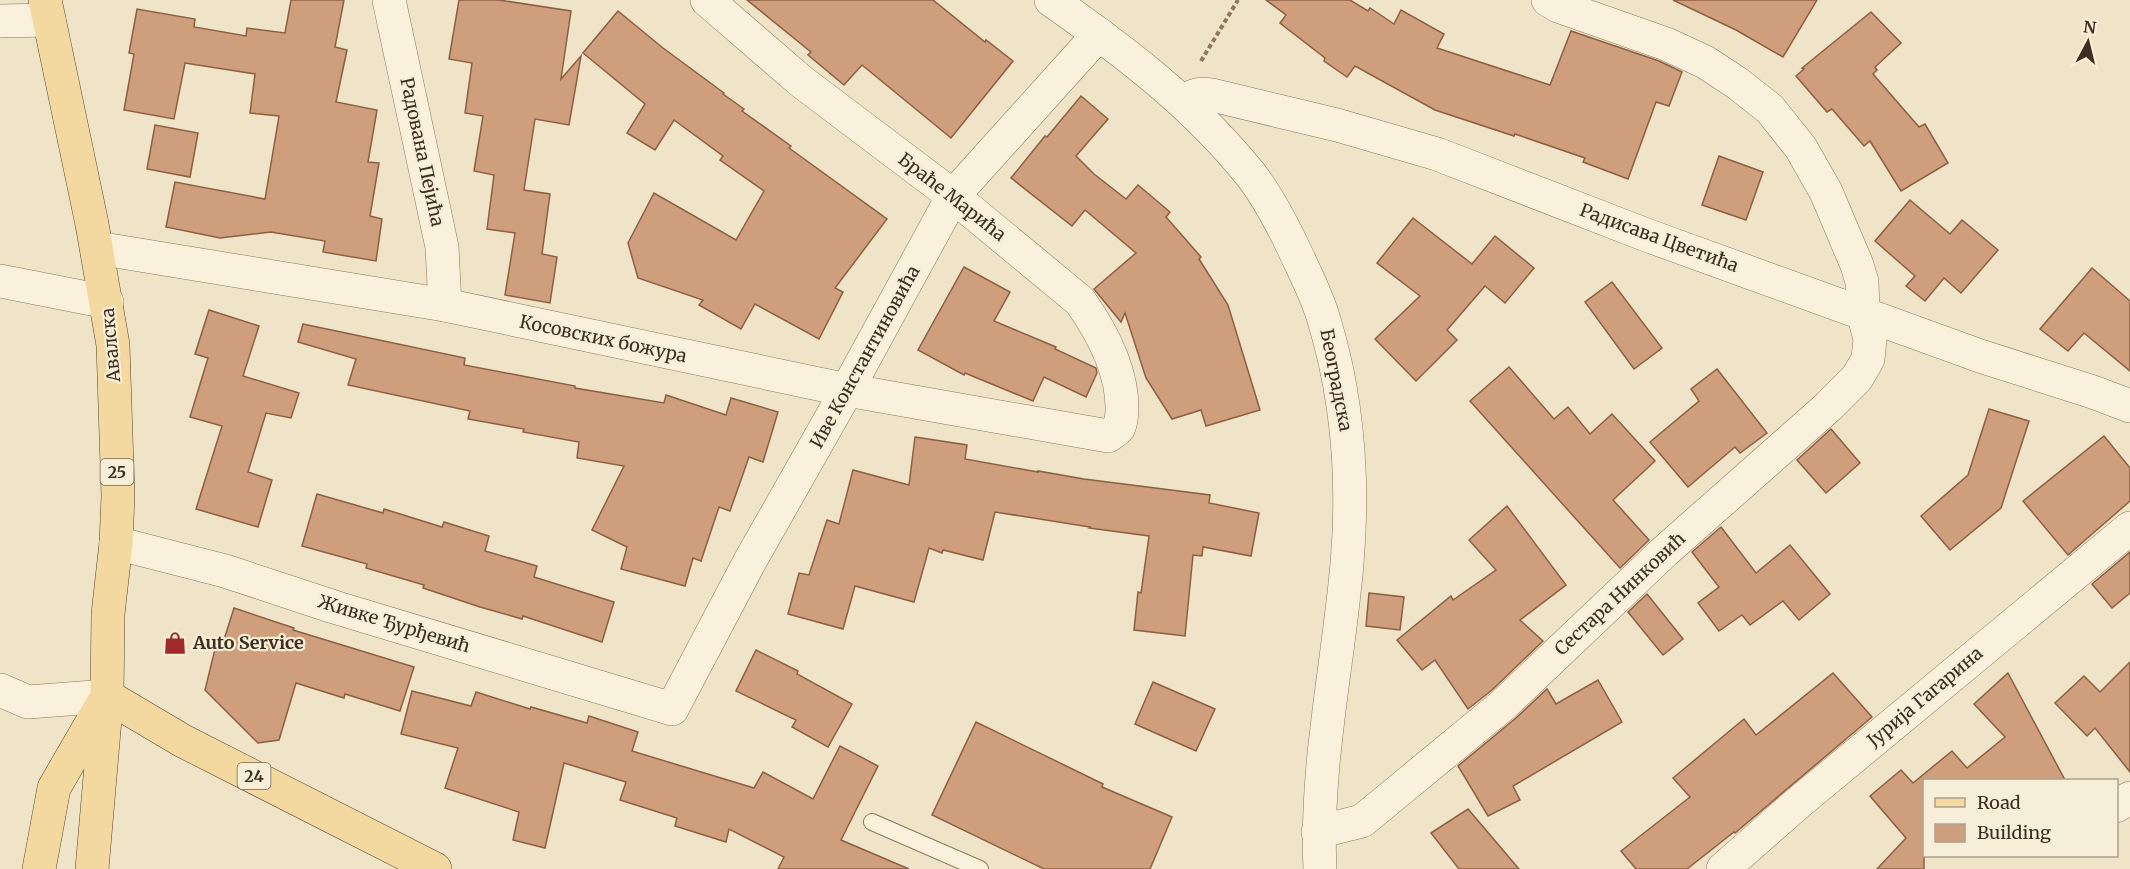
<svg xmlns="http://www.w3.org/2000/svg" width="2130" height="869" font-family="Merriweather,serif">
<rect width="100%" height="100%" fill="#f0e4c8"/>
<!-- building -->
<g fill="#cf9f7d" stroke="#8d5f41" stroke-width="1.5">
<path d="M291 0H344L335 47 347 50 336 102 377 110 368 162 379 163 370 216 382 219 376 261 323 252 325 241 271 232 220 238 166 227 175 182 265 199 279 116 250 113 255 74 185 63 174 119 124 110 134 54 129 53 137 9 195 19 194 27 246 36 247 28 285 33Z"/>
<path d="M459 0H499L571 11 561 79 581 56 569 125 535 119 524 190 550 194 542 254 557 257 550 303 505 295 515 233 487 229 494 175 474 171 483 116 465 113 472 63 449 59Z"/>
<path d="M747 0H933L985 42 986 40 1013 61 951 138 862 65 844 85 808 55 811 52Z"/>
<path d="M1266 0H1350L1368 11 1370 8 1394 24 1401 10 1444 34 1437 48 1550 85 1571 31 1659 61 1682 72 1669 106 1656 102 1628 179 1583 162 1585 158 1515 134 1514 136 1435 110 1355 66 1347 77 1324 61 1325 58 1280 23 1286 15Z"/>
<path d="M1673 0H1817L1783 57 1736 30Z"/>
<path d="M618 11 663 48 724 93 723 94 744 109 742 111 791 146 789 148 887 219 835 288 843 292 819 339 755 304 741 329 699 305 703 300 638 278 628 243 654 193 736 240 764 191 720 160 723 156 674 120 655 150 627 133 645 104 583 53Z"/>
<path d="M1871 12 1901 43 1875 67 1877 70 1873 74 1919 127 1925 124 1948 163 1901 191 1870 141 1864 146 1832 109 1827 112 1796 76 1804 69 1802 68Z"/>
<path d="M1081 96 1108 119 1076 156 1094 174 1126 199 1138 185 1170 212 1166 217 1201 257 1199 259 1228 305 1260 410 1206 426 1201 410 1172 419 1146 378 1125 313 1121 322 1094 289 1136 253 1085 210 1072 226 1011 178 1045 136 1047 137Z"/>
<path d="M155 125 198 133 190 177 147 169Z"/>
<path d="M1719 156 1763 172 1746 220 1702 205Z"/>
<path d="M1910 200 1950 234 1962 220 1998 250 1961 293 1944 278 1925 301 1906 286 1915 276 1875 241Z"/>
<path d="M1413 218 1472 264 1495 236 1534 268 1505 303 1485 286 1447 330 1457 340 1416 381 1375 339 1420 296 1377 263Z"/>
<path d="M964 267 1010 292 994 321 1056 347 1055 349 1096 368 1097 373 1086 397 1044 377 1033 401 965 373 964 375 918 350Z"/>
<path d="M2092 268 2130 301V371L2084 333 2068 351 2040 329Z"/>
<path d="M1612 282 1662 348 1634 369 1585 302Z"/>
<path d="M209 310 259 326 243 376 299 393 291 418 266 413 248 472 272 480 258 527 196 509 222 426 190 417 208 358 195 354Z"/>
<path d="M303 324 465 358 464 365 575 386V388L664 403 666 395 726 415 731 398 778 412 763 462 749 457 730 511 719 507 701 561 693 558 685 586 621 569 627 547 592 530 624 466 577 458 579 442 523 432 524 429 468 419 470 411 348 385 356 359 298 342Z"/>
<path d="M1509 367 1554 419 1568 407 1590 434 1612 414 1655 461 1613 500 1649 540 1620 568 1470 401Z"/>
<path d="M1717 369 1767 433 1740 453 1735 447 1688 487 1650 442 1699 401 1691 389Z"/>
<path d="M1989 409 2029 421 2001 508 1950 550 1921 516 1968 475Z"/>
<path d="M1831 429 1860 463 1826 493 1797 460Z"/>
<path d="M2104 436 2130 468V501L2068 555 2023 501Z"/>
<path d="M915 437 967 445 965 459 1038 472V471L1084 479 1210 495 1209 503 1259 513 1251 556 1203 547 1202 556 1193 555 1185 636 1134 630 1138 592 1141 593 1149 536 1089 528 1090 527 995 512 983 560 943 550 942 553 929 548 914 602 855 586 843 629 788 614 799 573 809 575 827 520 839 524 853 470 909 485Z"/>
<path d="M317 494 383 513 384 509 442 527 444 522 489 536 485 551 537 566 534 577 614 602 602 642 523 616 522 619 480 607 423 588 424 585 366 568 367 564 302 546Z"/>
<path d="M1507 506 1566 585 1520 620 1543 641 1492 690 1468 709 1435 660 1422 670 1397 640 1451 596 1453 600 1496 570 1469 540Z"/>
<path d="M1721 527 1756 573 1790 545 1830 594 1799 620 1783 601 1750 625 1742 615 1719 631 1698 603 1719 587 1692 552Z"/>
<path d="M2130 552V593L2112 608 2092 584Z"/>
<path d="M1369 593 1404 597 1400 630 1366 626Z"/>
<path d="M1647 594 1683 639 1663 655 1628 612Z"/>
<path d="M234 608 294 628 293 630 414 667 400 711 345 694 344 698 296 683 279 740 258 743 205 690 216 645 222 646Z"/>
<path d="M756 650 798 671 797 674 852 704 828 747 792 727 796 720 736 691Z"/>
<path d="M2130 662V772L2095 728 2087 736 2055 703 2084 676 2100 692Z"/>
<path d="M1833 673 1872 717 1735 833 1734 832 1687 869H1636L1621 851 1690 797 1673 778 1744 719 1756 735Z"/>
<path d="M2008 673 2065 780H1924V869H1877L1906 838 1870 796 1901 770 1913 783 1952 751 1967 768 2005 737 1974 704Z"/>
<path d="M1598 680 1622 722 1513 786 1520 800 1488 816 1458 766 1516 718 1547 689 1556 704Z"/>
<path d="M1153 682 1215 709 1196 751 1135 724Z"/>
<path d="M412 691 471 706 476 692 530 709 531 707 587 723 589 716 638 732 632 751 754 788 763 772 813 799 840 746 878 766 841 840 909 869H778L784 857 729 829 726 842 675 826 677 818 620 800 626 782 564 763 545 848 513 840 519 812 445 788 458 748 401 734Z"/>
<path d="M976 722 1103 784 1102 787 1172 817 1150 869H1044L932 815Z"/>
<path d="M1468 809 1519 869H1459L1431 833Z"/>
</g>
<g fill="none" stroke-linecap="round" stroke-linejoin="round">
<!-- service casing -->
<g stroke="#8d765c" stroke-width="18">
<path id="service" d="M872 822 980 869"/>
</g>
<!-- minor casing -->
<g stroke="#8d765c" stroke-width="34">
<g id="minor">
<path d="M389 0 442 247 445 305"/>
<path d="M0 21 49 20"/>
<path d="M1184 103C1193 94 1200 93 1212 95L1337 125 1437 154 1649 236 1980 356 2093 392 2130 406"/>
<path d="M97 248 445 305 847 390 1108 436C1111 434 1117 430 1119 427 1121 422 1122 414 1122 408 1122 369 1102 332 1080 301L953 196 802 82 707 0"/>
<path d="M0 281 107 302"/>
<path d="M116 543 225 571 334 607 672 709 750 561 847 390 953 196 1099 34"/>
<path d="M0 690 28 702 107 696"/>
<path d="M2116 806 2130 798"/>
<path d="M1318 832 1362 821 1504 704 1664 552 1828 407 1857 378 1868 359 1870 339 1863 312 1862 282 1857 265 1826 192 1801 148 1770 109 1737 83 1705 62 1666 44 1558 6 1548 0"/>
<path d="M1723 869 1798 803 2130 528"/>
</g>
</g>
<!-- tertiary casing -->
<g stroke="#8d765c" stroke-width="34">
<path id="tertiary" d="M1051 0C1124 51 1194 104 1251 175 1268 197 1281 222 1293 247 1304 271 1317 295 1324 320 1348 399 1354 482 1347 564 1338 666 1315 767 1320 869"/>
</g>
<!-- primary casing -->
<g stroke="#5b4430" stroke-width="34">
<g id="primary">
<path d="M45 0 92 224 113 345 118 496 116 543 108 614 107 696 92 869"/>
<path d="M107 696 183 741 435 869"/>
<path d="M39 869 54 788 102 705"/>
</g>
</g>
<!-- path -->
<path stroke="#8d765c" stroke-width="4" stroke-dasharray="4.5 3" stroke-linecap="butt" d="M1201 61 1238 0"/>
<!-- service -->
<use href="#service" stroke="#faf1dc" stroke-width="16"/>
<!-- minor -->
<use href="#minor" stroke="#faf1dc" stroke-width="33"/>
<!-- tertiary -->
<use href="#tertiary" stroke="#faf1dc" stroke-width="33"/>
<!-- primary -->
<use href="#primary" stroke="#f3d9a0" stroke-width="33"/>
</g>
<!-- icons -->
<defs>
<g id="shop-bare" transform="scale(1.8)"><path d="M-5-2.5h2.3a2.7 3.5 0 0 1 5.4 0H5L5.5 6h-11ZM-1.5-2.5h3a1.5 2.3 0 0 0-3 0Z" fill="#9e2a2b" stroke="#f7eed8" stroke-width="2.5" paint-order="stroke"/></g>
</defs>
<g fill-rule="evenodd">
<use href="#shop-bare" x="175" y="643"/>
</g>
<g text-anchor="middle" stroke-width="4.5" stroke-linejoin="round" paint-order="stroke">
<!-- shield labels -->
<g fill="#f7eed8" stroke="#756857" stroke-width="1.5">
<rect x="100.5" y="459" width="33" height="26" rx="4.5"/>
<rect x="237.5" y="763" width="33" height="26" rx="4.5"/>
</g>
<g font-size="16" font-weight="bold" fill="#3d2e20">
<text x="117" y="478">25</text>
<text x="254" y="782">24</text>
</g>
<!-- street labels -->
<g font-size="18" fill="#3d2e20" stroke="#f7eed8">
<text transform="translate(422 152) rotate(78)" y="6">Радована Пејића</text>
<text transform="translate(952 197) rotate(38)" y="6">Браће Марића</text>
<text transform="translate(1659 238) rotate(20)" y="6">Радисава Цветића</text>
<text transform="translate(603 339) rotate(12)" y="6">Косовских божура</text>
<text transform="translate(111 345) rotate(-95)" y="6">Авалска</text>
<text transform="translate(865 357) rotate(-61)" y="6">Иве Константиновића</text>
<text transform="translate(1336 380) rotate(79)" y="6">Београдска</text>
<text transform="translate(1620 594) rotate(-43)" y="6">Сестара Нинковић</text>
<text transform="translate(394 624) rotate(17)" y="6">Живке Ђурђевић</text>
<text transform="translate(1925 697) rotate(-40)" y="6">Јурија Гагарина</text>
</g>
<!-- poi labels -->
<g font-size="18" font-weight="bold" fill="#3d2e20" stroke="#f7eed8" text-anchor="start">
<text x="193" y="649">Auto Service</text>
</g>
</g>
<!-- legend -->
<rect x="1923" y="779" width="195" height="78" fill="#f7eed8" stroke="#ada18e" stroke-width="1.5"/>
<rect x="1935" y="798" width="30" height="9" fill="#f3d9a0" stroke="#ada18e" stroke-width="1.5"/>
<text x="1977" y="809" font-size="18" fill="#3d2e20">Road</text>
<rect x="1935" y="824" width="30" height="18" fill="#cf9f7d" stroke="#ada18e" stroke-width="1.5"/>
<text x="1977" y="839" font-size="18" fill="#3d2e20">Building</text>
<!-- north arrow -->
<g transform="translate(2088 42) rotate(7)" stroke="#f7eed8" stroke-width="4.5" paint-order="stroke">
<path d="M0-4.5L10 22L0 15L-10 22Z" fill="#3d2e20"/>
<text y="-9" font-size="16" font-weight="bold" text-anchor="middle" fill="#3d2e20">N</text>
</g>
</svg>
